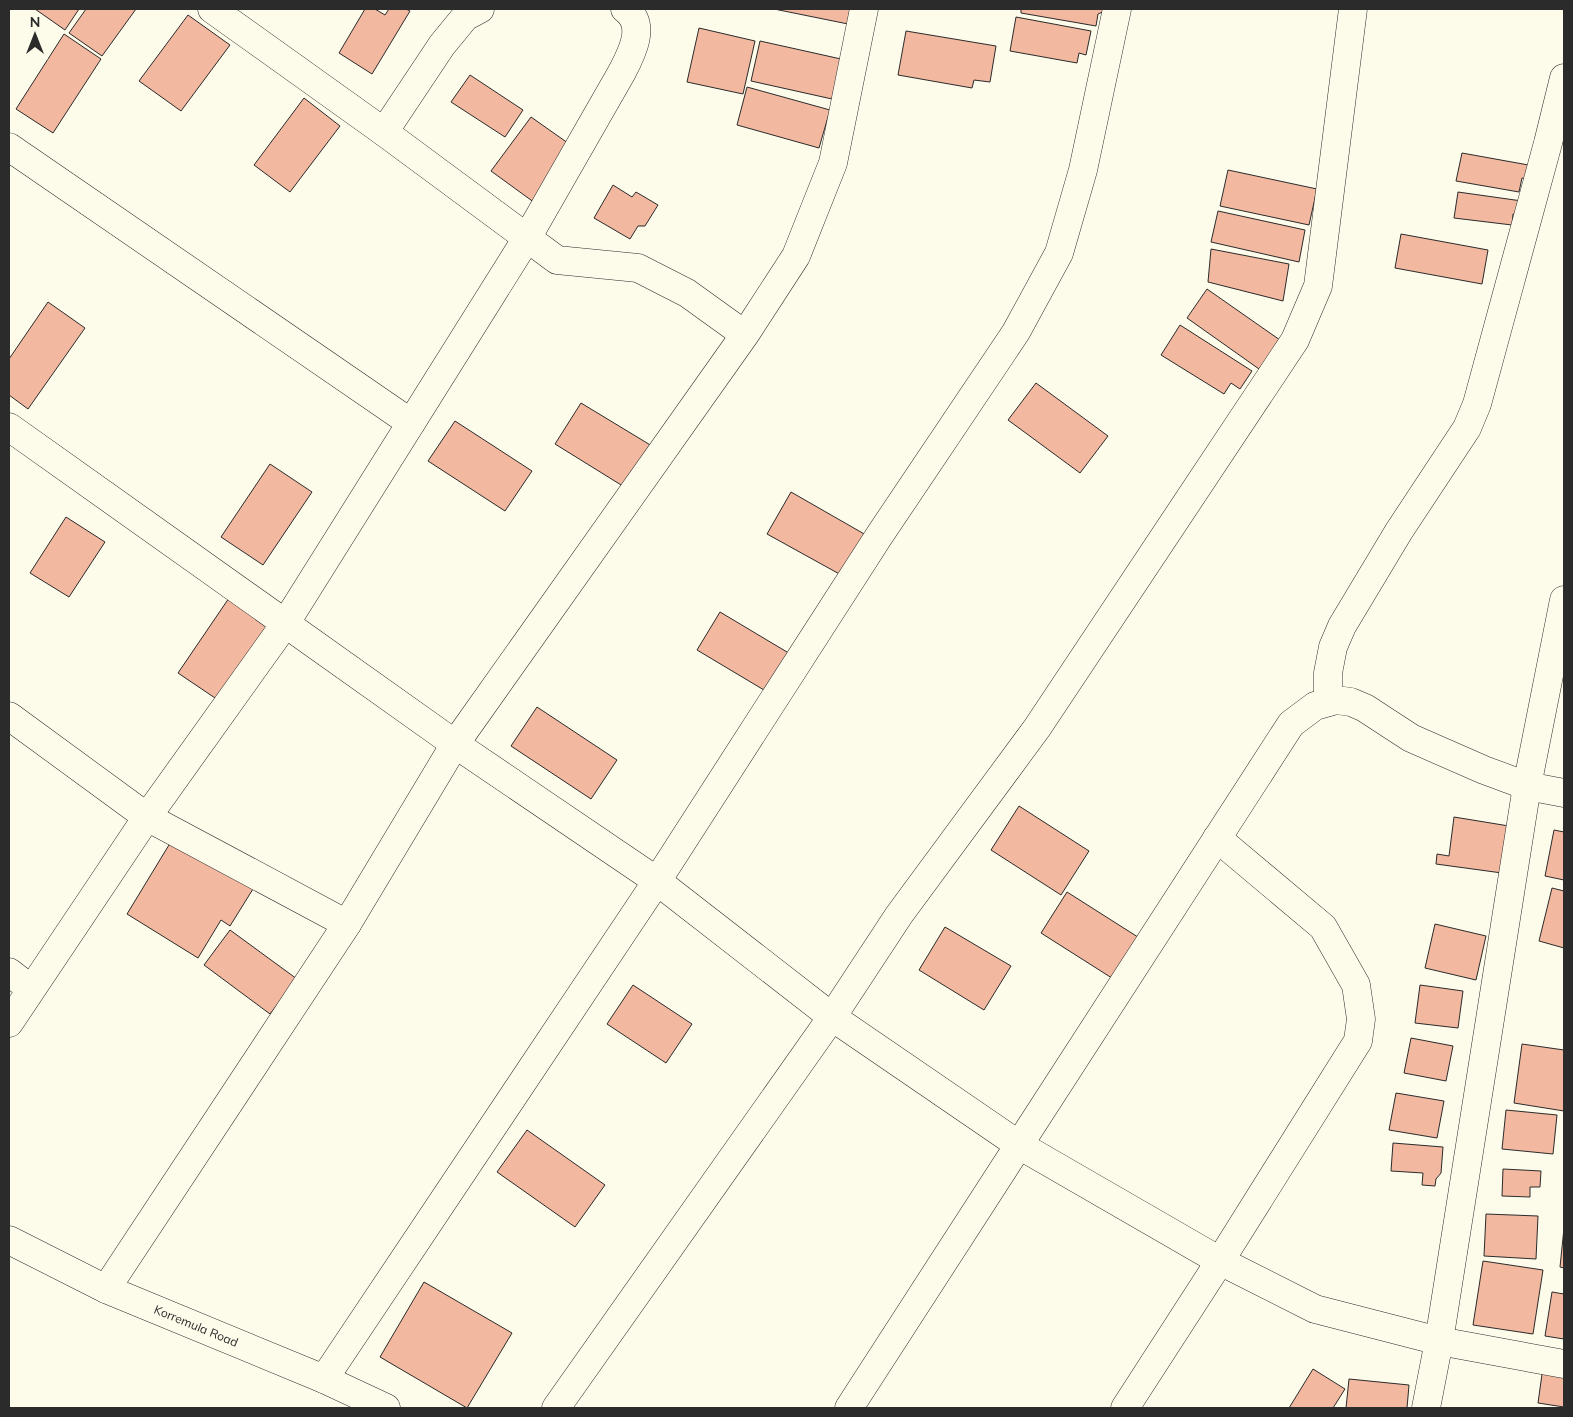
<svg xmlns="http://www.w3.org/2000/svg" width="1573" height="1417" font-family="Mulish,sans-serif">
<rect width="100%" height="100%" fill="#fdfbea"/>
<!-- building -->
<g fill="#f2b8a0" stroke="#2b2b2b">
<path d="M35 9H79L65 30Z"/>
<path d="M86 9H136L102 56 69 33Z"/>
<path d="M365 9H375L385 15 389 9H406L410 11 372 74 339 53Z"/>
<path d="M774 9H856L853 25Z"/>
<path d="M1021 9H1106L1105 11 1098 14 1096 26 1021 13Z"/>
<path d="M188 15 230 45 181 111 139 81Z"/>
<path d="M1016 17 1091 31 1086 55 1079 53 1077 63 1010 51Z"/>
<path d="M699 28 755 41 743 94 687 82Z"/>
<path d="M906 31 996 46 990 82 974 80 972 88 898 75Z"/>
<path d="M64 34 101 59 53 133 16 109Z"/>
<path d="M760 41 841 59 832 99 751 81Z"/>
<path d="M470 75 523 110 505 137 451 102Z"/>
<path d="M747 87 830 110 819 148 737 125Z"/>
<path d="M304 98 340 126 290 192 254 165Z"/>
<path d="M531 117 575 148 535 203 491 171Z"/>
<path d="M1462 153 1534 166 1531 180 1522 178 1519 192 1456 181Z"/>
<path d="M1228 170 1317 189 1309 225 1220 206Z"/>
<path d="M613 185 632 197 636 192 658 205 645 226H638L630 239 594 218Z"/>
<path d="M1458 192 1522 201 1526 216 1513 214 1512 225 1454 218Z"/>
<path d="M1218 211 1305 230 1299 262 1211 242Z"/>
<path d="M1401 234 1488 250 1482 284 1395 268Z"/>
<path d="M1211 249 1289 264 1283 301 1208 282Z"/>
<path d="M1207 289 1280 340 1259 369 1187 318Z"/>
<path d="M48 302 85 328 28 409 9 395V359Z"/>
<path d="M1180 325 1252 371 1240 389 1231 383 1224 394 1161 355Z"/>
<path d="M1036 383 1108 436 1080 473 1008 420Z"/>
<path d="M581 403 652 446 626 488 555 444Z"/>
<path d="M455 421 532 471 505 511 428 461Z"/>
<path d="M270 464 312 492 263 565 221 537Z"/>
<path d="M791 492 866 535 843 576 767 534Z"/>
<path d="M66 517 105 542 69 597 30 573Z"/>
<path d="M229 598 269 624 218 700 178 673Z"/>
<path d="M720 612 792 655 769 693 697 650Z"/>
<path d="M537 707 617 760 591 799 511 746Z"/>
<path d="M1019 806 1089 851 1061 895 991 850Z"/>
<path d="M1454 817 1509 826 1502 873 1436 864 1437 854 1449 856Z"/>
<path d="M1554 830 1564 832V880L1545 876Z"/>
<path d="M172 840 253 889 230 926 221 920 198 958 127 914Z"/>
<path d="M1552 888 1564 891V948L1539 941Z"/>
<path d="M1067 892 1141 939 1115 980 1041 933Z"/>
<path d="M1435 924 1486 936 1476 980 1425 968Z"/>
<path d="M945 927 1011 966 984 1010 919 970Z"/>
<path d="M230 930 297 979 270 1014 204 965Z"/>
<path d="M633 985 692 1024 666 1063 607 1024Z"/>
<path d="M1420 985 1463 991 1458 1028 1415 1023Z"/>
<path d="M1411 1038 1453 1046 1446 1081 1404 1073Z"/>
<path d="M1522 1044 1564 1050V1111L1514 1103Z"/>
<path d="M1396 1093 1444 1101 1437 1138 1389 1130Z"/>
<path d="M1506 1110 1557 1115 1553 1154 1502 1149Z"/>
<path d="M527 1130 605 1185 575 1227 497 1172Z"/>
<path d="M1393 1143 1443 1147 1441 1173 1436 1179 1435 1186 1422 1185 1423 1173 1391 1171Z"/>
<path d="M1503 1169 1541 1171 1540 1187H1530V1197L1502 1196Z"/>
<path d="M1486 1214 1538 1216 1536 1259 1484 1256Z"/>
<path d="M1564 1228V1268L1560 1267Z"/>
<path d="M1483 1261 1543 1270 1533 1334 1473 1325Z"/>
<path d="M424 1282 512 1333 467 1408 380 1357Z"/>
<path d="M1552 1292 1564 1294V1339L1545 1336Z"/>
<path d="M1543 1367 1564 1370V1407L1538 1403Z"/>
<path d="M1313 1369 1345 1389 1333 1408H1289Z"/>
<path d="M1349 1379 1409 1385 1407 1408H1346Z"/>
</g>
<g fill="none" stroke-linecap="round" stroke-linejoin="round">
<!-- minor casing -->
<g stroke="#2b2b2b" stroke-width="29">
<g id="minor">
<path d="M212 9 384 132 557 260 638 268 687 293 744 334"/>
<path d="M384 132 442 45 465 17 480 9"/>
<path d="M9 147 411 423"/>
<path d="M9 427 455 744 657 881 832 1017 1019 1145 1220 1261 1315 1309 1439 1341 1564 1364"/>
<path d="M1328 702V673L1333 647 1342 626 1399 531 1467 428 1477 404 1548 143 1564 78"/>
<path d="M9 716 147 817 347 924"/>
<path d="M9 972 31 989"/>
<path d="M9 1023 147 817 285 624 527 238 622 72C632 53 647 24 625 9"/>
<path d="M106 1289 347 924 455 744 746 333 796 256 833 163 864 9"/>
<path d="M324 1379 657 881 879 536 1016 332 1059 253 1083 170 1117 9"/>
<path d="M556 1408 832 1017 899 915 1037 728 1295 340 1318 286 1353 9"/>
<path d="M849 1408 1291 724 1315 706 1336 700 1351 702 1365 708 1411 738 1484 770 1527 786 1564 793"/>
<path d="M1125 1408 1220 1261 1358 1041 1361 1019 1356 985 1323 927 1217 838"/>
<path d="M1426 1408 1439 1341 1527 786 1564 600"/>
</g>
</g>
<!-- tertiary casing -->
<g stroke="#2b2b2b" stroke-width="29">
<g id="tertiary">
<path id="s1" d="M9 1240 106 1289 324 1379 386 1408"/>
</g>
</g>
<!-- minor -->
<use href="#minor" stroke="#fdfbea" stroke-width="28"/>
<!-- tertiary -->
<use href="#tertiary" stroke="#fdfbea" stroke-width="28"/>
</g>
<g text-anchor="middle" stroke-width="4" stroke-linejoin="round" paint-order="stroke">
<!-- street labels -->
<g font-size="12" fill="#2b2b2b" stroke="#fdfbea">
<text dy="4" stroke="none"><textPath href="#s1" startOffset="206">Korremula Road</textPath></text>
</g>
</g>
<!-- border -->
<rect width="1573" height="1417" fill="none" stroke="#2b2b2b" stroke-width="20"/>
<!-- north arrow -->
<g transform="translate(35 35)" stroke="#fdfbea" stroke-width="4" paint-order="stroke">
<path d="M0-4L9 19L0 12L-9 19Z" fill="#2b2b2b"/>
<text y="-8" font-size="14" font-weight="bold" text-anchor="middle" fill="#2b2b2b">N</text>
</g>
</svg>
